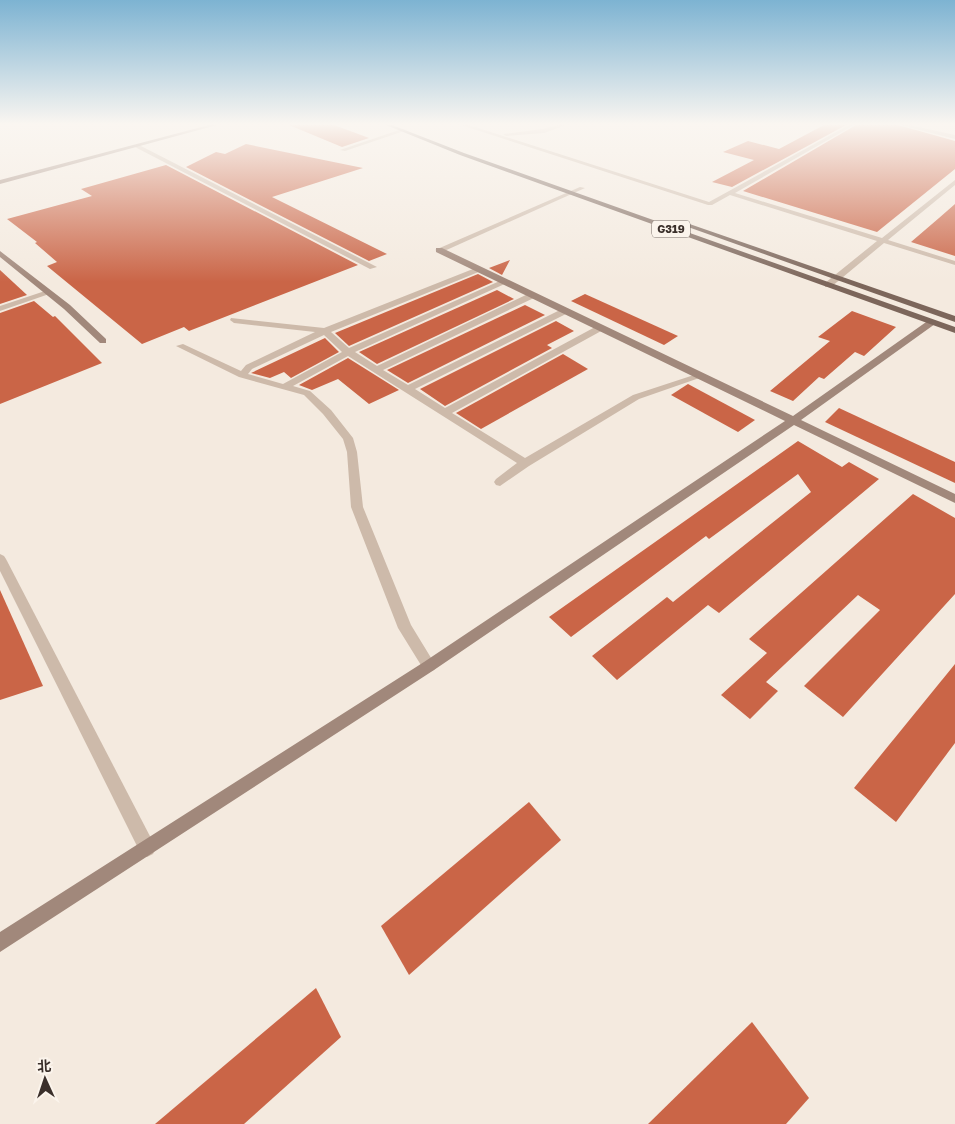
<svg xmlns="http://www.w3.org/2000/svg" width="955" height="1124" font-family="'Golos Text','Noto Sans SC',sans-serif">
<rect width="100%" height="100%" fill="#f4eadf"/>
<!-- building -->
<g fill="#ca6547">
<path d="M289 125H334L369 138 342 147Z"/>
<path d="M824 125H846L732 187 712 182 754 160 723 152 748 141 779 149Z"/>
<path d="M856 125H898L955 141V169L877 232 743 191Z"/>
<path d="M246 144 363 168 272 197 387 254 369 261 186 167 216 152 225 154Z"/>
<path d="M166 165 358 265 189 331 184 327 142 344 47 266 57 262 35 243 37 242 7 219 92 196 81 189Z"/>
<path d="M955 204V256L911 242 939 218Z"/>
<path d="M510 260 502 275 489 268Z"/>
<path d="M0 270 27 295 0 304Z"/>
<path d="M478 274 493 282 349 346 335 333Z"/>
<path d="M497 290 514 299 377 364 359 352Z"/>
<path d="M585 294 678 336 664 345 571 301Z"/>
<path d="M34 301 53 317 55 316 102 363 0 404V313Z"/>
<path d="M525 305 545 315 408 383 387 370Z"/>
<path d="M852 311 896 327 864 356 855 352 824 379 819 377 793 401 770 391 830 341 818 337Z"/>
<path d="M556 321 574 331 547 345 552 348 445 406 420 389Z"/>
<path d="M325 338 339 352 291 378 284 372 270 378 251 373Z"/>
<path d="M563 354 588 369 481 429 456 413Z"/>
<path d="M348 358 399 390 369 404 338 379 312 390 299 385Z"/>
<path d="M688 384 755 420 738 432 671 395Z"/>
<path d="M839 408 955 462V483L825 422Z"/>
<path d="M798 441 842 467 849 462 879 479 719 613 708 605 617 680 592 656 667 597 673 602 811 492 798 474 709 539 706 536 571 637 549 617Z"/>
<path d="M913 494 955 518V594L843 717 804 686 880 610 858 595 766 682 778 691 750 719 721 695 767 653 749 639Z"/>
<path d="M0 590 43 686 0 700Z"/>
<path d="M955 664V743L896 822 854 788Z"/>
<path d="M529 802 561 840 409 975 381 926Z"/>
<path d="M316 988 341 1037 244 1124H155Z"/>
<path d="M752 1022 809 1098 786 1124H648Z"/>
</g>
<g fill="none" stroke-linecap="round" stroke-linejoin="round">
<!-- street -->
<g fill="#cdbaaa" fill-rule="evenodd">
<path d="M461 125H469L709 202 849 125H854L735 193 882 238 955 180V185L888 240 955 261V265L884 243 831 287H825V283L877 241 730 195 712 205H708Z"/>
<path d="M558 125H566L544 133 506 136 503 134 543 129Z"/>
<path d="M900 125H909L955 135V139Z"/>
<path d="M402 129 407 130 345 151 340 150Z"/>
<path d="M135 145H139L377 267 370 269 135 147Z"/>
<path d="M580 187 585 188 442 252 435 250Z"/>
<path d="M478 267 482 269 481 271 331 332 349 348 502 280 509 282 355 352 377 366 530 293H536V297L383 370 408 385 562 309H568V313L415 389 445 408 597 326H603V330L452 413 525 458 633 395 697 374 700 373 705 376 639 399 529 466 500 486 496 485 494 482 496 479 517 463 348 356 293 386 310 391 331 410 353 438 357 452 363 507 411 625 436 666 434 670 429 672 424 670 398 628 351 507 347 452 343 439 323 414 304 395 239 377 176 346 183 344 241 371 246 365 315 332 234 323 230 320 231 318 324 328ZM324 335 342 352 283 384 248 374 252 369Z"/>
<path d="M45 291 52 293 0 311V306Z"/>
<path d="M0 554 4 556 6 559 153 842 156 848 153 854 147 857 141 854 0 571Z"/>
</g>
<!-- secondary -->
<g fill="#a1887b" fill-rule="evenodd">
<path d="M209 125H217L0 184V180Z"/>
<path d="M436 248H442L793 416 929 320H935V324L801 420 955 494V503L794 425 434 670 0 952V932L424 662 785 421 436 252Z"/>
<path d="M0 251 70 305 106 339V343H100L64 309 0 257Z"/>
</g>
<!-- primary -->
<g fill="#7c665b" fill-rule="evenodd">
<path d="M386 125H392L464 153 955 327V333L460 155Z"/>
<path d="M674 220H678L955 316V322L674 222Z"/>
</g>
</g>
<!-- sky -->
<linearGradient id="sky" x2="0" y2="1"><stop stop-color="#7db3d2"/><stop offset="0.44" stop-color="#faf6f1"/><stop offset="1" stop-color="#faf6f1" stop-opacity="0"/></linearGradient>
<rect width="955" height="282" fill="url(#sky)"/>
<g text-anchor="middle" stroke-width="4" stroke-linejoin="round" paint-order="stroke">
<!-- shield labels -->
<rect fill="#fbf4ec" stroke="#746a64" stroke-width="1" x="652" y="220.5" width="38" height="17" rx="4"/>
<g font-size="11" font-weight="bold" fill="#3a2f2a">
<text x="671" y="233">G319</text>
</g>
</g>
<!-- north arrow -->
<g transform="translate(45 1079) rotate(357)" stroke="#fbf4ec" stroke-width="4" paint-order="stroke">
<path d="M0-4L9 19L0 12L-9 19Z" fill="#3a2f2a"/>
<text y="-8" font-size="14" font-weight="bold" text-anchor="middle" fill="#3a2f2a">北</text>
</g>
</svg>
